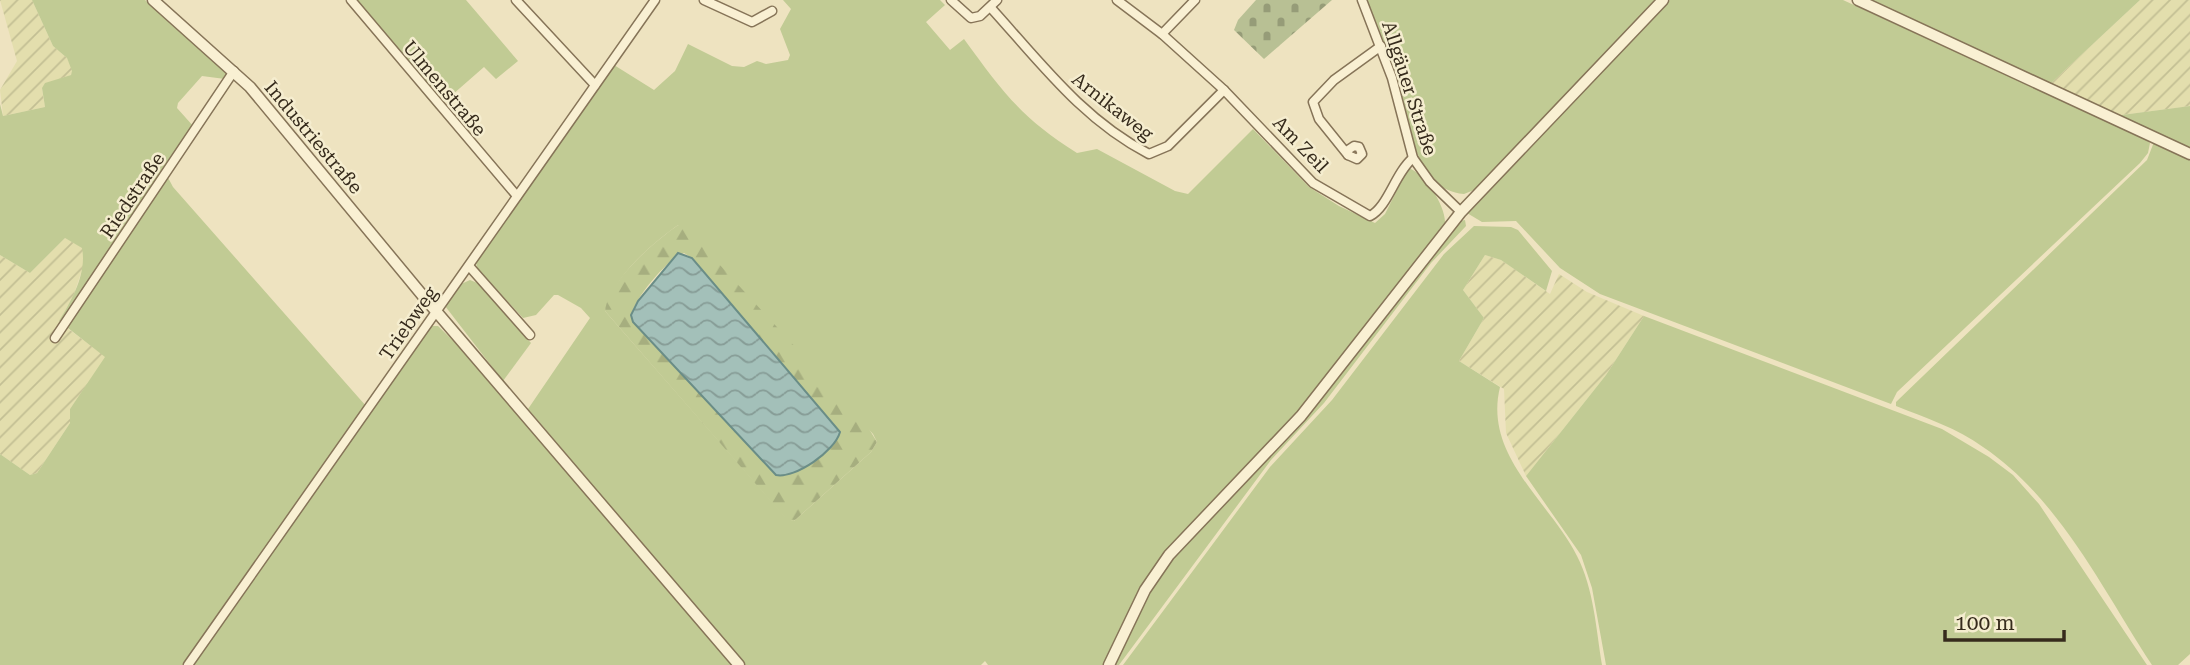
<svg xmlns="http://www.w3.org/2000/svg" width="2190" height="665" font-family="'Roboto Serif',serif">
<defs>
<pattern id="farmland-furrows" width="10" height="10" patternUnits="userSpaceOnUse" patternTransform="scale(1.75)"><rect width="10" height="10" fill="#e3dead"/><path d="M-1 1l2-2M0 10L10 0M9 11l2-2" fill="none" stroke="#c3bf94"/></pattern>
<pattern id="forest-firs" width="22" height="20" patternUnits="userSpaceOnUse" patternTransform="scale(1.75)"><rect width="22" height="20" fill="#c1cb94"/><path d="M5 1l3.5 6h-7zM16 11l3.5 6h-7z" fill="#a6ae7f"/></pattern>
<pattern id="cemetery-stones" width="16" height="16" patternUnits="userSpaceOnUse" patternTransform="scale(1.75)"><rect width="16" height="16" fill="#b8c094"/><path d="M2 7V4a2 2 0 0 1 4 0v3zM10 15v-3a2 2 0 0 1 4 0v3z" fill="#969c78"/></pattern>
<pattern id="water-waves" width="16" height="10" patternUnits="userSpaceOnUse" patternTransform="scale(1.75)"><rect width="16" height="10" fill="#a3c0b9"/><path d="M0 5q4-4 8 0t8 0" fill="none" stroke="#869c96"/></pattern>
</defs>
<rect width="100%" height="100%" fill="#eee3c0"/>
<!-- farmland -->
<g fill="url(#farmland-furrows)">
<path d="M0 0H32L53 46 67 58 73 71 71 75 45 84 42 89 45 107 3 116 0 90 17 61Z"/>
<path d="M2140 0H2190V106L2114 116 2048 86Z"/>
<path d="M65 238 83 248 85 261 72 300 59 322 106 357 70 409V423L37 473 30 475 0 454V255L30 273Z"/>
<path d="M1485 255 1501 260 1550 294 1559 274 1587 292 1644 316 1606 375 1526 476 1506 433 1504 389 1459 361 1484 318 1463 290Z"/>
</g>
<!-- green -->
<g fill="#c1cb94" fill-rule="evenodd">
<path d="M32 0H145L229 73 225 79 202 76 178 103 177 108 194 127 165 172 173 187 366 406 430 326H438L478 365 733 665H0V454L30 475 37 473 70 423V409L105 357 59 321C72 300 87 273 82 248L65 238 30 273 0 255V104L3 116 45 107 42 88 45 83 71 75 72 71 67 58 53 46Z"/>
<path d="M347 0H466L518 61 496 79 484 67 436 109Z"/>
<path d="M783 0H940L945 5 926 22 950 50 964 39C1002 91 1021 118 1077 153L1097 149 1175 191 1188 194 1253 129 1309 187 1339 206 1375 223 1385 214 1408 168C1424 172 1446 206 1445 223L1439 232 1309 401 1166 551 1143 585 1103 665H988L985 661 981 665H745L528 409 590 318 581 308 558 295H554L536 315 523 318 477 269 476 260 614 65 654 90 675 71 688 44 732 66 744 67 757 61 766 64 788 60 790 55 780 29 791 9ZM678 225 873 434 877 442 871 452 794 521 787 519 605 311C615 275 649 246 678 225Z"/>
<path d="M1366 0H1657L1474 190 1464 194C1415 189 1413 133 1402 96 1392 64 1381 31 1366 0Z"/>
<path d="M1670 0H1843L2143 138 2150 143 2148 153 2140 163 1897 392 1891 404 1600 294 1560 268 1516 221 1482 222 1467 213Z"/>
<path d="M1868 0H2140L2048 86Z"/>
<path d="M2190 106V149L2114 116Z"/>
<path d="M2154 142 2190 158V654L2178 665H2152C2103 590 2059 498 1983 447 1957 428 1926 418 1896 406V402L2147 160Z"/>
<path d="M1465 220 1466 226 1431 263 1324 403 1271 460 1119 665H1113L1145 598 1167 564 1312 409 1460 221Z"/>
<path d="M1474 226 1511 227 1518 230 1552 271 1546 291 1501 260 1485 255 1463 290 1484 318 1459 361 1500 387C1483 456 1550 502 1577 556 1594 589 1596 629 1602 665H1123L1270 467 1332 400 1444 254Z"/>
<path d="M470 280 480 284 531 343 503 381 445 306 459 285Z"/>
<path d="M1644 316 1942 429 1989 457 2013 475 2039 504 2147 665H1606L1592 588 1581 555 1526 476 1606 375Z"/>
</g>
<!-- forest -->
<path fill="url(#forest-firs)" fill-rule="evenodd" d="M678 225 686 228 866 424 877 442 871 452 794 521 787 520 605 311C609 280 654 242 678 225ZM684 253 692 258 840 432 824 452 787 475 631 315C635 298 668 258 684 253Z"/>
<!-- cemetery -->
<path fill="url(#cemetery-stones)" d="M1256 0H1332L1264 59 1234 30 1238 20Z"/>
<!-- water -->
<path fill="url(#water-waves)" stroke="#6a8d87" stroke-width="2" d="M678 253 692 258 840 432C835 451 795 479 776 475L633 322 631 315 638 301Z"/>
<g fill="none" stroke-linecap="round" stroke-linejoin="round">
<!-- minor casing -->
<g stroke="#867458" stroke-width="11">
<g id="minor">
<path d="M351 0 517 196"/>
<path d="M516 0 595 85"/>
<path d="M704 0 752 22 772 11"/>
<path d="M951 0 971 18 980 16 997 0"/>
<path d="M1117 0 1162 34 1224 90 1313 183 1370 216C1388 207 1395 173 1413 158"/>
<path d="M1362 0 1392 78 1413 158 1430 182 1461 212"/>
<path d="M991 8C1040 62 1083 120 1149 154L1168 146 1224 90"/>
<path d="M1162 34 1195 0"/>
<path d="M1354 146 1359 147 1362 154 1357 159 1348 155V150Z"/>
<path d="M1348 155 1319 119 1313 102 1334 80 1381 46"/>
<path d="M469 266 530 335"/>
<path d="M55 338 234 71"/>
<path d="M188 665 655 0"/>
</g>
</g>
<!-- tertiary casing -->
<g stroke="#867458" stroke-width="13">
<g id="tertiary">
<path d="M153 0 250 87 423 296 739 665"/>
<path d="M1858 0 2190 154"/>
<path d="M1109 665 1145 590 1169 555 1301 416 1461 212 1663 0"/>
</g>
</g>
<!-- minor -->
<use href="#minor" stroke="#f9f0d3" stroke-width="8"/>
<!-- tertiary -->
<use href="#tertiary" stroke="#f9f0d3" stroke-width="10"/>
</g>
<g text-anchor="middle" stroke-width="5" stroke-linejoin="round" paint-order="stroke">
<!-- street labels -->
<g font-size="19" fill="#362b1c" stroke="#f5edcf">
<text transform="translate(445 88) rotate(50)" y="7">Ulmenstraße</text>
<text transform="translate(1410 88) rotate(72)" y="7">Allgäuer Straße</text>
<text transform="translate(1113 106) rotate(38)" y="7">Arnikaweg</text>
<text transform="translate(314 137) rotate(50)" y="7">Industriestraße</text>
<text transform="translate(1301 144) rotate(46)" y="7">Am Zeil</text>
<text transform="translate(132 195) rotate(-56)" y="7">Riedstraße</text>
<text transform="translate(408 323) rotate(-55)" y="7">Triebweg</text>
</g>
</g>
<!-- scale -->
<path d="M1945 630v10h119v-10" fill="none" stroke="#362b1c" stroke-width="3.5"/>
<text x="1955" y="630" font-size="21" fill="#362b1c" stroke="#f5edcf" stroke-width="5" paint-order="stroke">100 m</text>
</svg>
